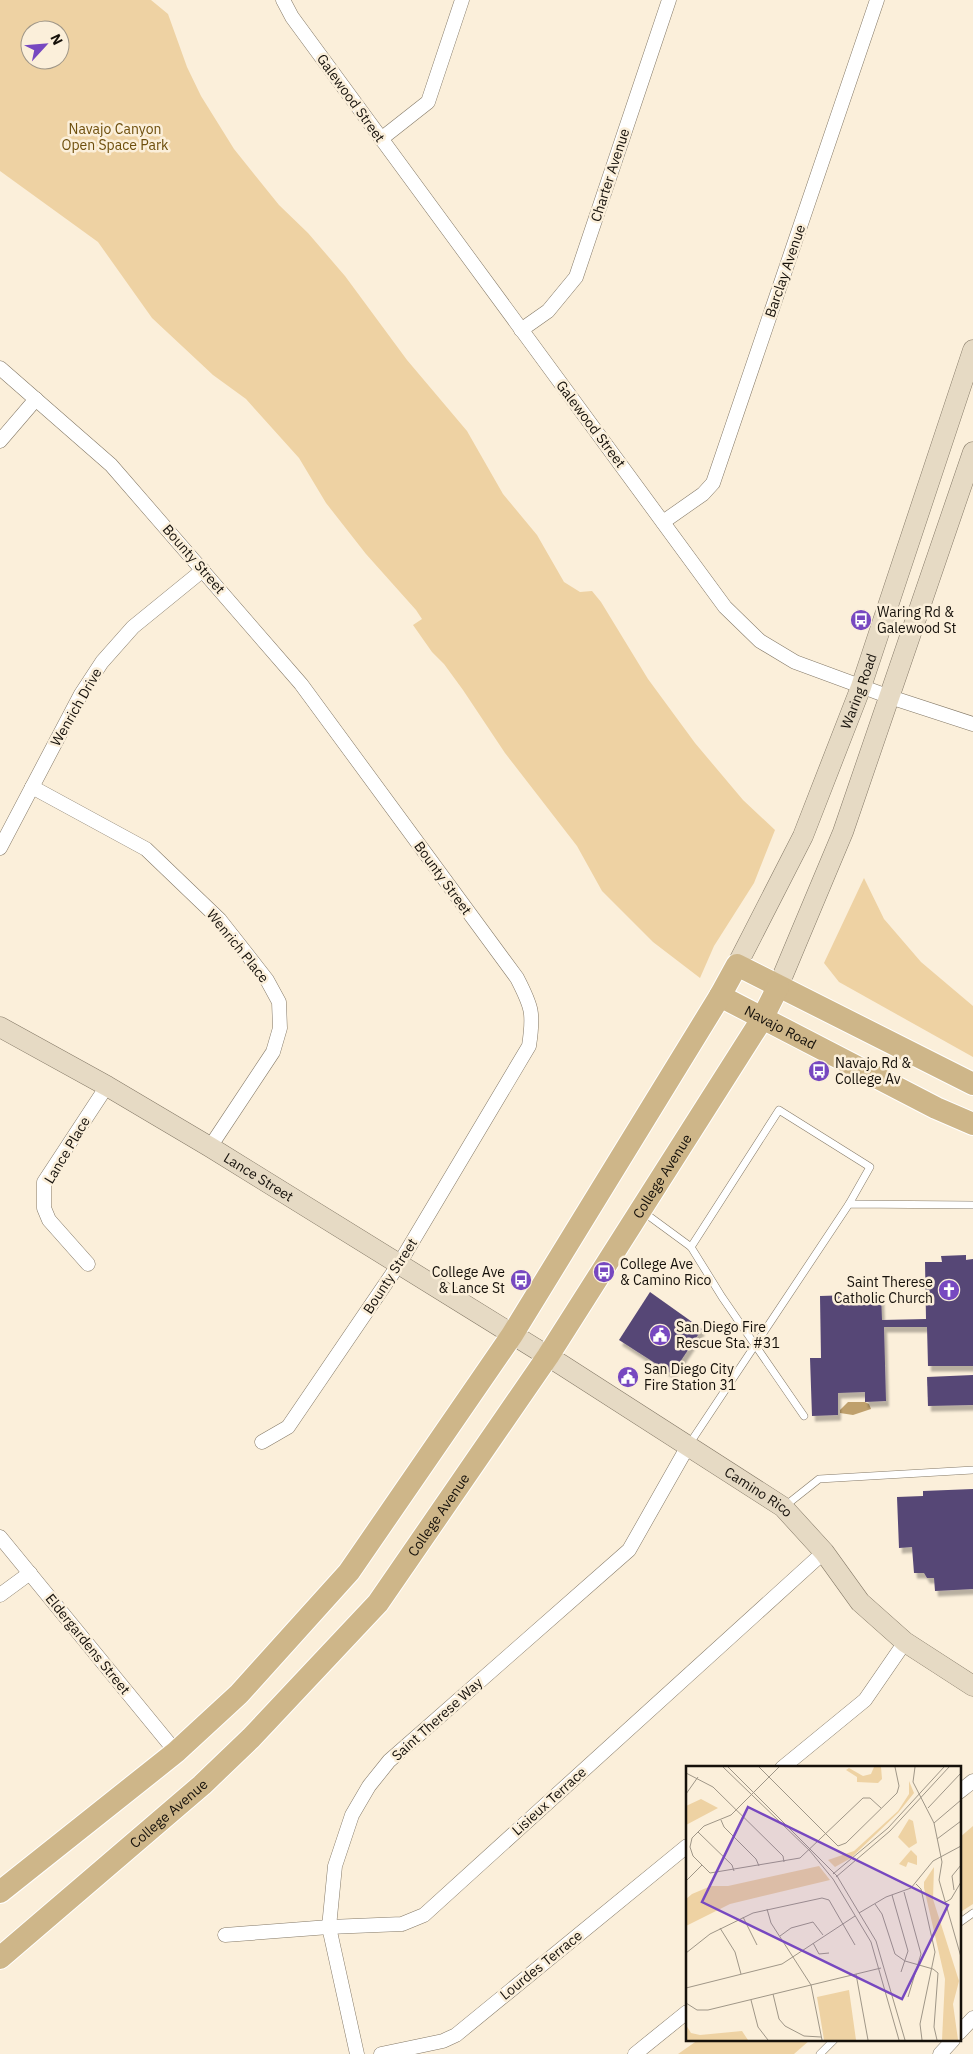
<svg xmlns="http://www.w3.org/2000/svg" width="973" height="2054" font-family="'IBM Plex Sans',sans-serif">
<defs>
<filter id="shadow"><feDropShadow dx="3" dy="5.5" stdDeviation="1" flood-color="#0004"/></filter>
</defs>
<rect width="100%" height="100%" fill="#fbefda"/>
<!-- green -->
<g fill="#eed2a3" fill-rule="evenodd">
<path d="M0 0H151L168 14 187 67 201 96 234 149 279 205 308 233 345 276 407 360 467 431 503 494 537 535 564 582 580 592 592 591 601 602 648 679 695 743 743 800 775 830 754 883 714 946 700 978 653 942 602 891 577 846 505 753 463 690 444 664 432 652 413 625 422 619 416 610 366 554 326 503 299 458 246 399 213 375 152 318 98 242 0 171ZM30 30H60V60H30Z"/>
<path d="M864 878 884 919 921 962 973 1006V1057L839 982 824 963Z"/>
<path d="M973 1826V1904L959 1913V1838Z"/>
<path d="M698 2040H810L794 2054H678Z"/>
</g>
<!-- water -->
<path fill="#bfa06c" d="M848 1402H865L869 1404 871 1409 853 1415 840 1413V1410Z"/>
<!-- building -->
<g fill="#564776" filter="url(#shadow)">
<path d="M966 1255V1260L973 1259V1366H928L927 1327H884L886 1401 865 1402V1392L838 1393V1415L812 1416 810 1358H821L820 1296 881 1294 882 1320 926 1319 925 1262H942L941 1256Z"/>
<path d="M650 1292 702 1329 672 1374 619 1340Z"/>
<path d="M973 1375V1405L928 1406 927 1377Z"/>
<path d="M973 1489V1589L935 1591 934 1578H927L924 1573H914L912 1547 899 1548 897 1497 923 1496V1491Z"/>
</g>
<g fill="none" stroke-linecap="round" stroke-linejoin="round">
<!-- lane casing -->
<g stroke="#847967" stroke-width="8">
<g id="lane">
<path d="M642 1211 691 1247 722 1297 804 1416"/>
<path d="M691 1247 779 1110 870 1167 849 1204"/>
<path d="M688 1446 849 1204 973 1205"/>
<path d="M785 1506 819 1479 973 1470"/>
<path d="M959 1923 973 1913"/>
<path d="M820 2054 834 2040"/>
</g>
</g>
<!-- street casing -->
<g stroke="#847967" stroke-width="15">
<g id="street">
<path d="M283 0 292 17 725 607 760 641 795 662 890 697 973 724"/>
<path d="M381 139 428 102 462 0"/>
<path d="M521 330 548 311 576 277 669 0"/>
<path d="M0 368 111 465 301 684 517 978C532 1007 534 1013 529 1046L399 1264 288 1427 262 1442"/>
<path d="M0 441 36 399"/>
<path d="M663 522 703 494 713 483 877 0"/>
<path d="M32 787 146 849 220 920 267 980 279 1002 280 1028 273 1052 210 1147"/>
<path d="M0 848 81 694 102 662 133 627 203 570"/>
<path d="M88 1264 49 1220 44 1208V1182L107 1086"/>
<path d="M0 1537 176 1752"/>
<path d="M0 1595 30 1573"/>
<path d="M782 1768 865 1700 905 1642"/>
<path d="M959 1792 973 1781"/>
<path d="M225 1935 329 1927 402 1924 424 1915 824 1552"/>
<path d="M959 2033 973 2018"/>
<path d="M357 2054 329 1927 335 1866 352 1815 369 1786 389 1761 629 1550 688 1446"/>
<path d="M381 2054 443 2041 456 2035 687 1846"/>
<path d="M635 2054 687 2012"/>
<path d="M940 2054 953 2040"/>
</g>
</g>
<!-- secondary casing -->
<g stroke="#847967" stroke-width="21">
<g id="secondary">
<path id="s1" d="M737 965 803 836 861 687 973 350"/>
<path d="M778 987 843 832 973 452"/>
<path id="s2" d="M0 1027 107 1086 210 1147 562 1365 783 1507 824 1552 860 1602 905 1642 973 1686"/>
</g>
</g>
<!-- primary casing -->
<g stroke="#fff" stroke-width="24">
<g id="primary">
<path id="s3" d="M720 996 936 1108 973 1124"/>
<path d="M0 1892 176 1752 239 1694 349 1572 512 1335 720 996 737 965 973 1084"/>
<path id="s4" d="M0 1958 202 1785 251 1738 378 1603 548 1356 762 1019 778 987"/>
</g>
</g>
<!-- lane -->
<use href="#lane" stroke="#fff" stroke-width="7"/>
<!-- street -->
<use href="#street" stroke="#fff" stroke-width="14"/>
<!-- secondary -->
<use href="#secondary" stroke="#e6dac4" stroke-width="20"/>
<!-- primary -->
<use href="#primary" stroke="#ceb689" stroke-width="22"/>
</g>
<!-- icons -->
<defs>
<g id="bus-disc" transform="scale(1.125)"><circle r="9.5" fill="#7748c0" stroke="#fbefda"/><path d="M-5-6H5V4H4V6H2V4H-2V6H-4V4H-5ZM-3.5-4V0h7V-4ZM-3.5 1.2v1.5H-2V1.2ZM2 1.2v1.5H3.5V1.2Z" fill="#fff"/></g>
<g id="church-disc" transform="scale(1.125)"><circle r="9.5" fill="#7748c0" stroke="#fbefda"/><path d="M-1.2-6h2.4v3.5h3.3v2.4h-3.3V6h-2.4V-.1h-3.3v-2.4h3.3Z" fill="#fff"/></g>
<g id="civic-disc" transform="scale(1.125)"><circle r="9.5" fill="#7748c0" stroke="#fbefda"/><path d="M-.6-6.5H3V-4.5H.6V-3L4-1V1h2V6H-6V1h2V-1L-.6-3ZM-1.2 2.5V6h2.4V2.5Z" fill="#fff"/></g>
</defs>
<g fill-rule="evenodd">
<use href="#bus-disc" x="861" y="620"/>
<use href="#bus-disc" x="819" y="1071"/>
<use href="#bus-disc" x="604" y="1272"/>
<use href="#bus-disc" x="521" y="1280"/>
<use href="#church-disc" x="949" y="1290"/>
<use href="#civic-disc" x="660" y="1335"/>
<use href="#civic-disc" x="628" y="1377"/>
</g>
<g text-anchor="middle" stroke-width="5" stroke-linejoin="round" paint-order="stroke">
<!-- street labels -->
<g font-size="14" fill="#15100a" stroke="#fbefda">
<text transform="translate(351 98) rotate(54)" y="5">Galewood Street</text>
<text transform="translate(610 175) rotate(-72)" y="5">Charter Avenue</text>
<text transform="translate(785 271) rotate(-71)" y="5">Barclay Avenue</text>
<text transform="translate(591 424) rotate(53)" y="5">Galewood Street</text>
<text transform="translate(194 559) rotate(49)" y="5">Bounty Street</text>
<text dy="5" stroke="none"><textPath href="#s1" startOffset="300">Waring Road</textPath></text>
<text transform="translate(76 707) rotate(-60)" y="5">Wenrich Drive</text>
<text transform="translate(443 878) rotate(54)" y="5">Bounty Street</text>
<text transform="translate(238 946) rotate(51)" y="5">Wenrich Place</text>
<text dy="5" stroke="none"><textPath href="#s3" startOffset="68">Navajo Road</textPath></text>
<text transform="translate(67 1150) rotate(-59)" y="5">Lance Place</text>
<text dy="5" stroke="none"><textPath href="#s4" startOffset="1032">College Avenue</textPath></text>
<text dy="5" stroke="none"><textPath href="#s2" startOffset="299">Lance Street</textPath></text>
<text transform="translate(390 1276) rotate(-57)" y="5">Bounty Street</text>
<text dy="5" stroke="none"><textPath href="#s2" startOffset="890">Camino Rico</textPath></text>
<text dy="5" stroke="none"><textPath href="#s4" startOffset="626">College Avenue</textPath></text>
<text transform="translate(88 1644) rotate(51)" y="5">Eldergardens Street</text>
<text transform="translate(437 1719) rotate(-42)" y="5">Saint Therese Way</text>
<text transform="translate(549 1801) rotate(-42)" y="5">Lisieux Terrace</text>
<text dy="5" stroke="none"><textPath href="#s4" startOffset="222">College Avenue</textPath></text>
<text transform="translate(541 1965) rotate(-39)" y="5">Lourdes Terrace</text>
</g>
<!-- park labels -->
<g font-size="14" fill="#6d4e0c" stroke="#fbefda">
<text x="115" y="134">Navajo Canyon<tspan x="115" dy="16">Open Space Park</tspan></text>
</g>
<!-- poi labels -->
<g font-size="14" fill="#15100a" stroke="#fbefda" text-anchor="start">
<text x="877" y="617">Waring Rd &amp;<tspan x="877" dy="16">Galewood St</tspan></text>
<text x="835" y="1068">Navajo Rd &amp;<tspan x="835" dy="16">College Av</tspan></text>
<text x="620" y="1269">College Ave<tspan x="620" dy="16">&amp; Camino Rico</tspan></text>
<text x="505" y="1277" text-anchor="end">College Ave<tspan x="505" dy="16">&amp; Lance St</tspan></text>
<text x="933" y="1287" text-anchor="end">Saint Therese<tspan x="933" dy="16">Catholic Church</tspan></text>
<text x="676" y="1332">San Diego Fire<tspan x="676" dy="16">Rescue Sta. #31</tspan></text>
<text x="644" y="1374">San Diego City<tspan x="644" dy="16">Fire Station 31</tspan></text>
</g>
</g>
<!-- overview -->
<g transform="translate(686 1766)">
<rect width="275" height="275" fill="#fbefda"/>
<path d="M188 1H195L196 13 192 17 171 16V11L160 4 163 2 177 10 185 8ZM223 15 228 27 212 47 165 92 149 101 142 94 168 85 212 45 223 28ZM15 33 32 42 0 59V40ZM223 53 227 55 231 77 223 82 212 71ZM225 84 231 90V99L222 96 220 101 213 98ZM133 100 144 114 44 138 0 160V133L6 128 25 120H42ZM248 101 247 133 273 215 267 238 272 274H256L259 213 238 122V116ZM163 224 170 274H138L131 231ZM0 259 5 267 14 269 56 265 62 274H0Z" fill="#eed2a3"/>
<path fill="none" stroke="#9f9687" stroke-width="1" d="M37 1 124 85 147 113 185 176 213 274M42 1 151 110 190 175 219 274M73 1 152 80 160 77 211 27 213 20 209 1M93 1 45 49 18 60 6 72 4 81 7 90 24 107 114 92 177 32H184L195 42M229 1 227 16 248 57 256 96 253 114 275 191M0 7 27 21 97 90 98 96M0 28 12 11M242 42 275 7M35 54 38 61 70 93 73 100M248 57 275 34M12 66 46 99 48 105M251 73 275 55M147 108 202 62 258 1M150 111 204 65 263 1M0 115 16 99M230 118 235 123 249 186 234 258 236 274M268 124 266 110 275 99M218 126 235 188 222 231M206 129 222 185 215 206M258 137 265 133 275 116M189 138 196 148 209 188 219 195 247 203 252 207 248 261 251 274M81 143 85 157 125 219 136 274M173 147 200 131 225 122 247 95 275 80M57 151 71 179M34 162 49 186 55 208M94 170 105 162 127 156 137 169M127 177 133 188 143 187M0 187 24 168 67 147 136 132 143 134 169 179M170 208 182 274M0 222 96 198 169 150M87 228 93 253 99 260 118 270 135 271M65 234 72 261 82 274M0 237 11 244H22L195 202"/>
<path fill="#7748c0" fill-opacity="0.15" stroke="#7748c0" stroke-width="2.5" d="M62 41 262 139 216 233 16 136Z"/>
<rect width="275" height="275" fill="none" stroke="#15100a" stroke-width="2.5"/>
</g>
<!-- north arrow -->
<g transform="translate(45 45) rotate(64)"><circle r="24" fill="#fbefda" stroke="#9f9687"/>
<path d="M0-4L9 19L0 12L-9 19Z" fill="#7748c0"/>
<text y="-8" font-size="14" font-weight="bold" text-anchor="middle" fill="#15100a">N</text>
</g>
</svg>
